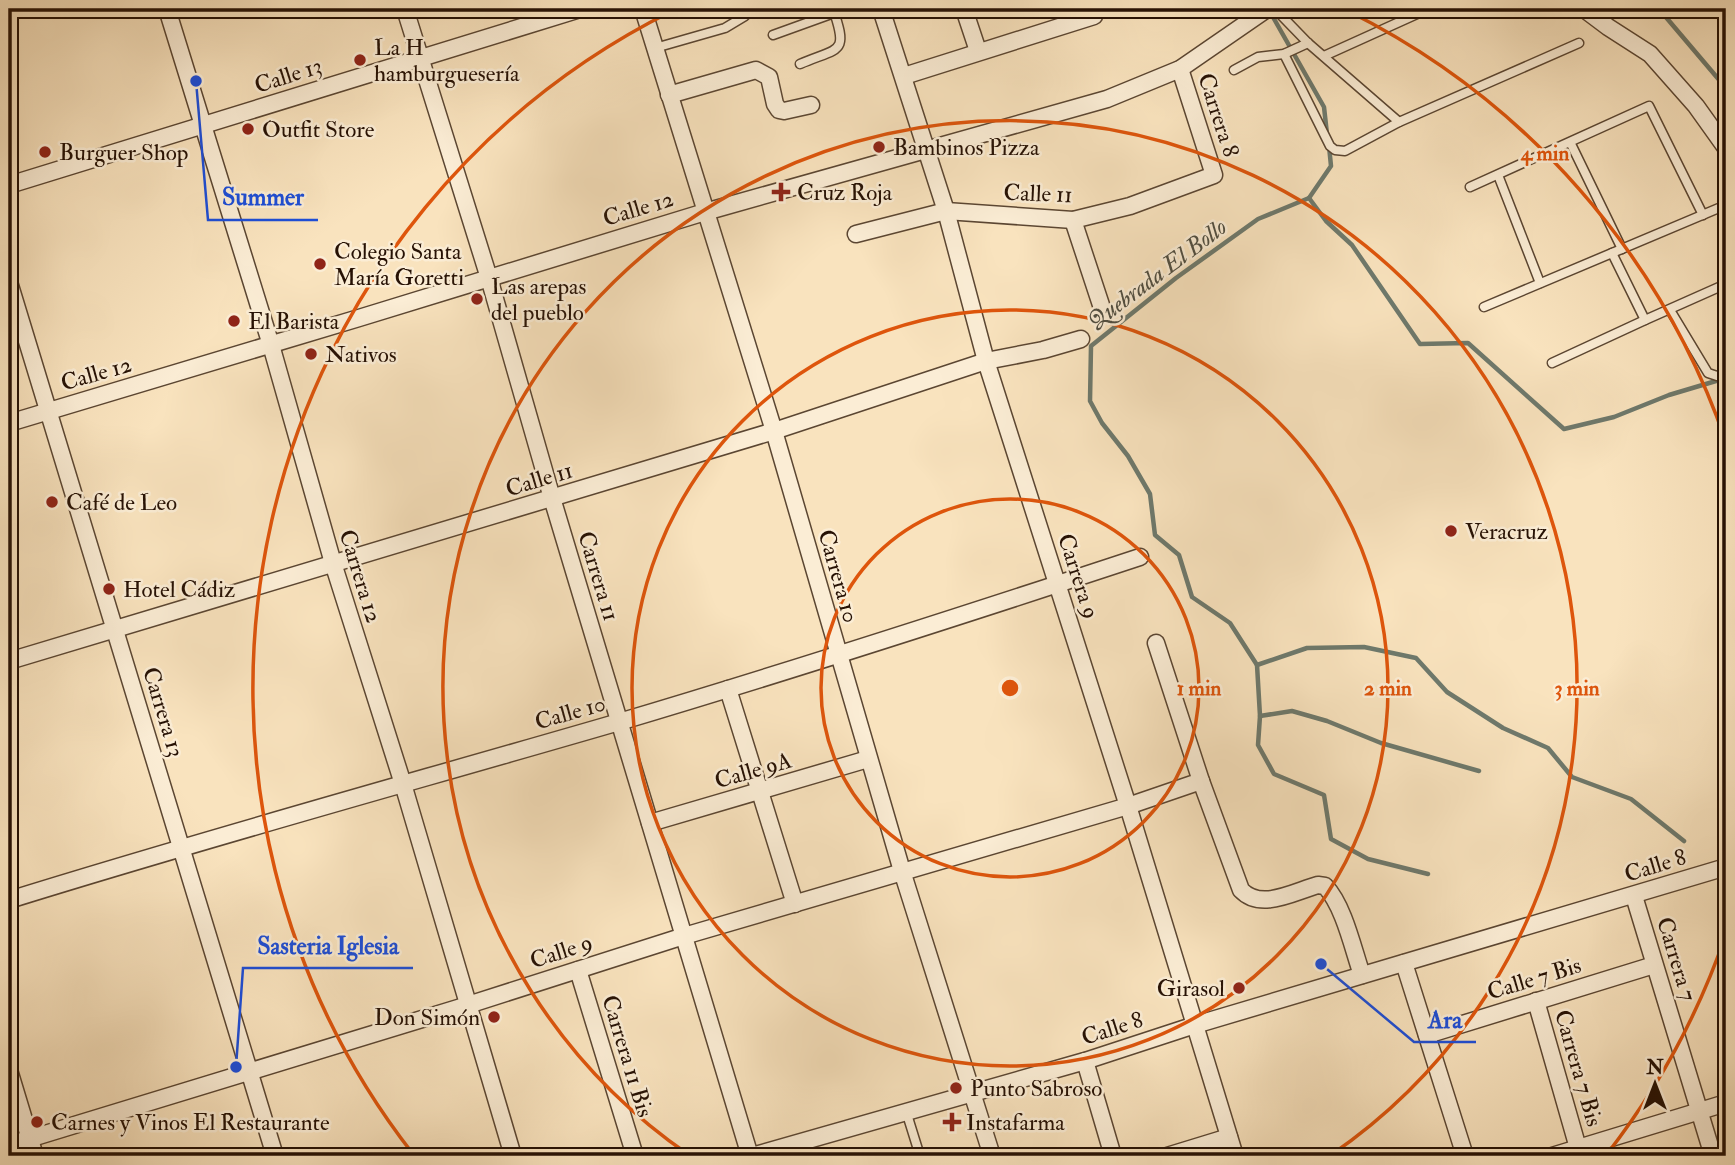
<svg xmlns="http://www.w3.org/2000/svg" width="1735" height="1165" font-family="'IM FELL Double Pica',serif">
<rect width="100%" height="100%" fill="#f9e3be"/>
<filter id="stains"><feTurbulence type="fractalNoise" baseFrequency=".00286" numOctaves="4"/><feColorMatrix values="0 0 0 0 .2 0 0 0 0 .09 0 0 0 0 .02 0 0 0 .5 -.17"/></filter>
<radialGradient id="worn" r=".72"><stop offset=".6" stop-color="#630" stop-opacity="0"/><stop offset="1" stop-color="#630" stop-opacity=".3"/></radialGradient>
<g fill="none" stroke-linecap="round" stroke-linejoin="round">
<!-- stream -->
<g stroke="#6e796c" stroke-width="4.5">
<path d="M1659 9 1726 88"/>
<path d="M1269 10 1324 107 1327 134"/>
<path d="M1329 146 1331 166 1309 198 1326 221 1352 245 1420 344 1468 343 1564 429 1614 417 1669 395 1726 378"/>
<path d="M1309 198 1258 219 1176 278 1091 346 1090 401 1102 423 1128 456 1150 494 1155 535 1179 555 1192 597 1230 623 1257 665 1307 648 1364 647 1416 658 1447 692 1503 728 1548 748 1572 777 1631 799 1684 841"/>
<path d="M1257 665 1260 716 1292 711 1327 721 1381 743 1479 771"/>
<path d="M1260 716 1258 745 1274 774 1324 795 1331 839 1368 859 1428 874"/>
</g>
<!-- lane casing -->
<g stroke="#5b4632" stroke-width="11">
<g id="lane">
<path d="M1275 9 1308 43 1399 122"/>
<path d="M773 35 834 13"/>
<path d="M655 48 725 28 745 16 747 9"/>
<path d="M1284 54 1330 146 1335 150 1345 151 1399 122 1579 43"/>
<path d="M1324 56 1428 9"/>
<path d="M800 64C839 47 849 55 833 9"/>
<path d="M1234 70 1258 57 1284 54 1308 43"/>
<path d="M1571 144 1622 249"/>
<path d="M1498 175 1540 283"/>
<path d="M1470 187 1649 106 1703 215"/>
<path d="M1612 253 1645 320 1726 284"/>
<path d="M1484 307 1726 205"/>
<path d="M1670 310 1708 373 1717 376 1726 374"/>
<path d="M1552 363 1645 320"/>
<path d="M906 1111 920 1156"/>
</g>
</g>
<!-- street casing -->
<g stroke="#5b4632" stroke-width="19">
<g id="street">
<path d="M167 9 271 345 333 563 403 784 513 1156"/>
<path d="M405 9 489 278 552 498 750 1156"/>
<path d="M643 9 774 431 902 871 992 1156"/>
<path d="M881 9 946 211 986 361 1128 806 1235 1156"/>
<path d="M964 9 978 51"/>
<path d="M1584 9 1608 27 1650 54 1696 106 1726 148"/>
<path d="M904 76 1094 16"/>
<path d="M669 95 756 70 769 77 775 104 779 110 784 111 811 105"/>
<path d="M9 185 580 9"/>
<path d="M1073 220 1101 305"/>
<path d="M856 234 946 211 1073 220 1130 206 1214 175 1180 69"/>
<path d="M9 282 275 1156"/>
<path d="M9 423 359 318 705 212 1107 99 1180 69 1267 9"/>
<path d="M9 661 774 431 986 361 1043 350 1081 339"/>
<path d="M728 689 795 904"/>
<path d="M1201 781 1241 890C1261 911 1293 892 1318 885L1325 886C1344 906 1353 949 1362 975"/>
<path d="M650 823 868 759"/>
<path d="M1634 896 1713 1156"/>
<path d="M9 900C211 837 416 781 619 722 794 670 967 614 1140 557"/>
<path d="M1404 963 1465 1156"/>
<path d="M578 970 635 1156"/>
<path d="M1536 1001 1578 1148"/>
<path d="M1427 1035 1654 965"/>
<path d="M1085 1061 1113 1156"/>
<path d="M9 1070 35 1156"/>
<path d="M9 1145 468 1005 684 936 1128 806 1201 781 1156 643"/>
<path d="M752 1156 1085 1061 1195 1025 1726 867"/>
<path d="M1167 1156 1229 1137"/>
<path d="M1552 1156 1726 1103"/>
</g>
</g>
<!-- lane -->
<use href="#lane" stroke="#fbedd5" stroke-width="8"/>
<!-- street -->
<use href="#street" stroke="#fbedd5" stroke-width="16"/>
</g>
<!-- distance rings -->
<g fill="none" stroke="#de550c" stroke-width="3.5">
<circle cx="1010" cy="688" r="189"/>
<circle cx="1010" cy="688" r="378"/>
<path d="M689 1155A567 567 0 1 1 1331 1155"/>
<path d="M1726 934A757 757 0 0 1 1607 1154M413 1154A757 757 0 0 1 672 11M1348 11A757 757 0 0 1 1726 442"/>
</g>
<!-- markers -->
<g fill="#8f2418" stroke="#fbedd5" stroke-width="2.5">
<circle cx="360" cy="60" r="7"/>
<circle cx="248" cy="129" r="7"/>
<circle cx="879" cy="147" r="7"/>
<circle cx="45" cy="152" r="7"/>
<path d="M777.5 181.5h7v7h7v7h-7v7h-7v-7h-7v-7h7z"/>
<circle cx="320" cy="264" r="7"/>
<circle cx="477" cy="299" r="7"/>
<circle cx="234" cy="321" r="7"/>
<circle cx="311" cy="354" r="7"/>
<circle cx="52" cy="502" r="7"/>
<circle cx="1451" cy="531" r="7"/>
<circle cx="109" cy="589" r="7"/>
<circle cx="1239" cy="988" r="7"/>
<circle cx="494" cy="1017" r="7"/>
<circle cx="956" cy="1088" r="7"/>
<circle cx="37" cy="1122" r="7"/>
<path d="M948.5 1111.5h7v7h7v7h-7v7h-7v-7h-7v-7h7z"/>
</g>
<g text-anchor="middle" stroke-width="5" stroke-linejoin="round" paint-order="stroke">
<!-- poi labels -->
<g font-size="23" fill="#261104" stroke="#fbedd5" text-anchor="start">
<text x="374" y="55">La H<tspan x="374" dy="26">hamburguesería</tspan></text>
<text x="262" y="137">Outfit Store</text>
<text x="893" y="155">Bambinos Pizza</text>
<text x="59" y="160">Burguer Shop</text>
<text x="797" y="200">Cruz Roja</text>
<text x="334" y="259">Colegio Santa<tspan x="334" dy="26">María Goretti</tspan></text>
<text x="491" y="294">Las arepas<tspan x="491" dy="26">del pueblo</tspan></text>
<text x="248" y="329">El Barista</text>
<text x="325" y="362">Nativos</text>
<text x="66" y="510">Café de Leo</text>
<text x="1465" y="539">Veracruz</text>
<text x="123" y="597">Hotel Cádiz</text>
<text x="1225" y="996" text-anchor="end">Girasol</text>
<text x="480" y="1025" text-anchor="end">Don Simón</text>
<text x="970" y="1096">Punto Sabroso</text>
<text x="51" y="1130">Carnes y Vinos El Restaurante</text>
<text x="966" y="1130">Instafarma</text>
</g>
<!-- street labels -->
<g font-size="23" fill="#261104" stroke="#fbedd5">
<text transform="translate(288 75) rotate(-18)" y="8">Calle 13</text>
<text transform="translate(1219 115) rotate(72)" y="8">Carrera 8</text>
<text transform="translate(1038 193) rotate(2)" y="8">Calle 11</text>
<text transform="translate(638 208) rotate(-17)" y="8">Calle 12</text>
<text transform="translate(96 373) rotate(-16)" y="8">Calle 12</text>
<text transform="translate(539 479) rotate(-17)" y="8">Calle 11</text>
<text transform="translate(361 576) rotate(73)" y="8">Carrera 12</text>
<text transform="translate(599 576) rotate(73)" y="8">Carrera 11</text>
<text transform="translate(839 576) rotate(74)" y="8">Carrera 10</text>
<text transform="translate(1079 576) rotate(72)" y="8">Carrera 9</text>
<text transform="translate(164 712) rotate(73)" y="8">Carrera 13</text>
<text transform="translate(570 712) rotate(-16)" y="8">Calle 10</text>
<text transform="translate(753 770) rotate(-16)" y="8">Calle 9A</text>
<text transform="translate(1655 865) rotate(-17)" y="8">Calle 8</text>
<text transform="translate(561 951) rotate(-18)" y="8">Calle 9</text>
<text transform="translate(1677 959) rotate(73)" y="8">Carrera 7</text>
<text transform="translate(1534 978) rotate(-17)" y="8">Calle 7 Bis</text>
<text transform="translate(1112 1028) rotate(-18)" y="8">Calle 8</text>
<text transform="translate(628 1056) rotate(73)" y="8">Carrera 11 Bis</text>
<text transform="translate(1579 1068) rotate(74)" y="8">Carrera 7 Bis</text>
</g>
<!-- water labels -->
<g font-size="24" font-style="italic" fill="#504e41" stroke="#fbedd5">
<text transform="translate(1157 274) rotate(-37)" y="8">Quebrada El Bollo</text>
</g>
</g>
<circle cx="1010" cy="688" r="10" fill="#de550c" stroke="#fbedd5" stroke-width="3.5"/>
<g font-size="21" text-anchor="middle" font-weight="bold" fill="#de550c" stroke="#fbedd5" stroke-width="5" stroke-linejoin="round" paint-order="stroke">
<text x="1545" y="160">4 min</text>
<text x="1199" y="695">1 min</text>
<text x="1388" y="695">2 min</text>
<text x="1577" y="695">3 min</text>
</g>
<!-- callouts -->
<path fill="none" stroke="#1d4ed8" stroke-width="2.5" d="M196 81L208 220H318M236 1067L243 968H413M1321 964L1414 1042H1476"/>
<g fill="#1d4ed8" stroke="#fbedd5" stroke-width="2.5">
<circle cx="196" cy="81" r="7"/>
<circle cx="236" cy="1067" r="7"/>
<circle cx="1321" cy="964" r="7"/>
</g>
<g font-size="24" text-anchor="middle" font-weight="bold" fill="#1d4ed8" stroke="#fbedd5" stroke-width="5" stroke-linejoin="round" paint-order="stroke">
<text x="263" y="205">Summer</text>
<text x="328" y="954">Sasteria Iglesia</text>
<text x="1445" y="1028">Ara</text>
</g>
<!-- margin -->
<rect width="1735" height="1165" fill="none" stroke="#f9e3be" stroke-width="35"/>
<rect x="10" y="10" width="1714" height="1144" fill="none" stroke="#261104" stroke-width="3.5"/>
<rect x="18" y="18" width="1700" height="1130" fill="none" stroke="#261104" stroke-width="2"/>
<!-- north arrow -->
<g transform="translate(1655 1084)" stroke="#fbedd5" stroke-width="5" paint-order="stroke">
<path d="M0-5L12 26L0 18L-12 26Z" fill="#261104"/>
<text y="-10" font-size="19" font-weight="bold" text-anchor="middle" fill="#261104">N</text>
</g>
<rect width="100%" height="100%" filter="url(#stains)"/>
<rect width="100%" height="100%" fill="url(#worn)"/>
</svg>
